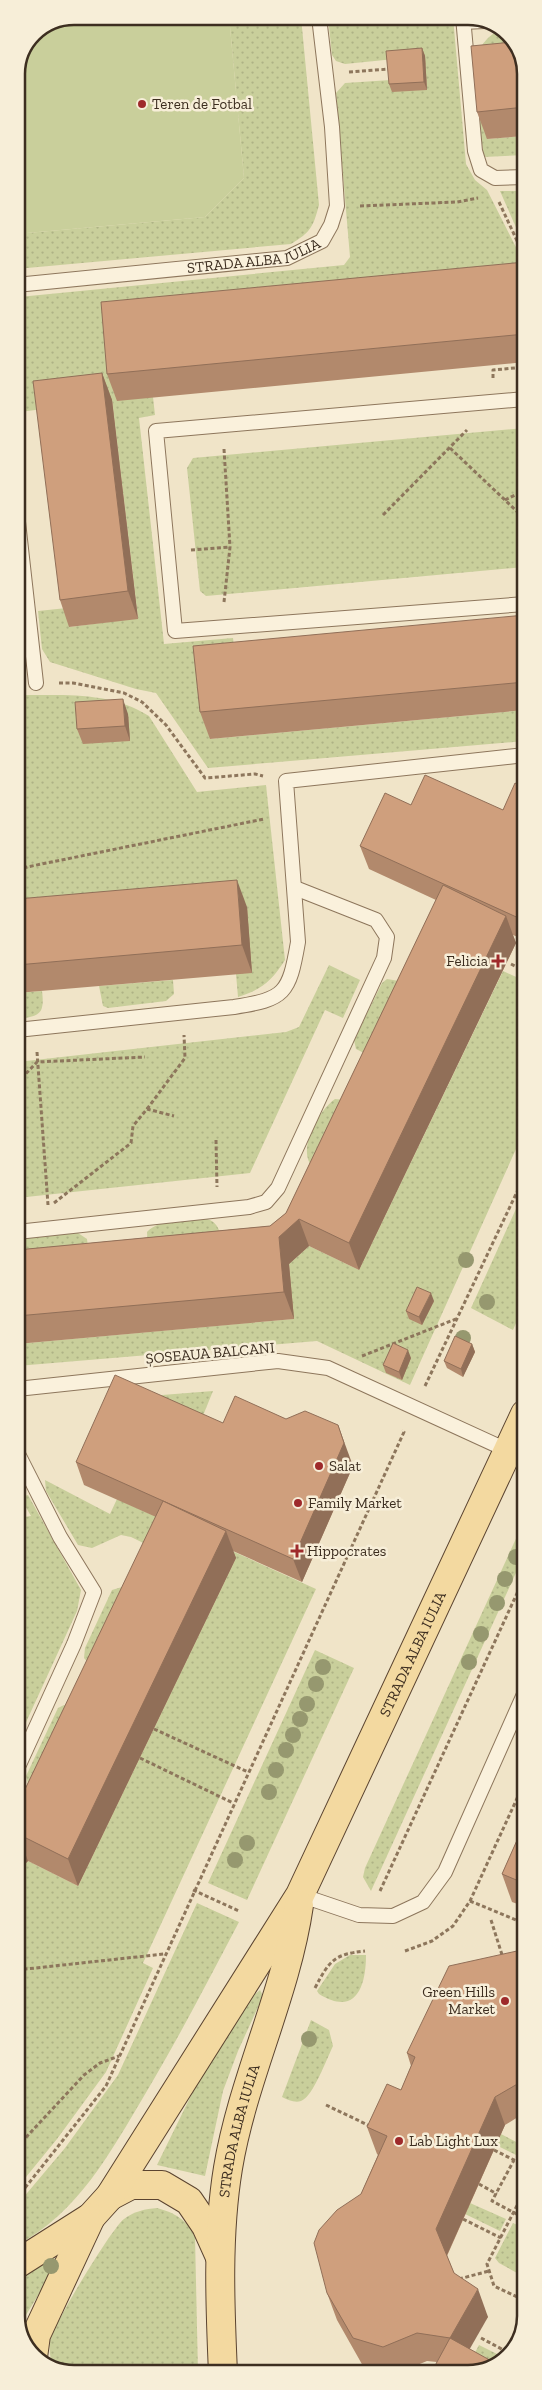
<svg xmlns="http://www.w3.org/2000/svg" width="542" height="2390" font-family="'Zilla Slab',serif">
<defs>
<pattern id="green-dots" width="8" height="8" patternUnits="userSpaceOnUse" patternTransform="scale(1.25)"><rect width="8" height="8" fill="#c9cf9b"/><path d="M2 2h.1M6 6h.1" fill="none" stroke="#aeb285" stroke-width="1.8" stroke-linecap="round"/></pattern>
</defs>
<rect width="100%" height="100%" fill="#f0e4c8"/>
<!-- green -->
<g fill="url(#green-dots)">
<path d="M229 16 301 17 319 205C313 227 311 232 291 244L16 269V234L205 217 244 178Z"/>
<path d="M328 17H453L466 164 475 180 487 190 525 265 117 400 153 397 155 415 139 418 164 644 233 638 237 670 210 739 525 710V741L208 768 156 693 136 689 50 662 42 649 38 611 67 608 70 627 138 618 112 400 20 412 16 378V301L19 297 344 265 350 257 336 93 345 83 391 80 427 89 424 56 345 64 336 61 332 55Z"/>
<path d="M501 29 506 31 525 63 487 139 525 136V155L484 157 479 124 477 55C482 43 489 35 501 29Z"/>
<path d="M500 191H525V248Z"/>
<path d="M525 428V567L206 596 200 591 187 468 193 458Z"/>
<path d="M17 618 24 695C67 695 112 692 149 716L197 792 266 785 285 960C271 982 262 989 238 997L236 974 17 927V846L24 845 17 771Z"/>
<path d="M329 965 360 980 343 1018 325 1010 250 1173 17 1198V1062L286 1032 299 1027Z"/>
<path d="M503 971 525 981V1129L410 1385 317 1341 17 1366V1344L293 1319 289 1264 309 1246 359 1270Z"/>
<path d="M387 979 399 981 382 1062 356 1049 354 1040 382 983Z"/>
<path d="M173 980 174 994 166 1001 108 1008 103 1006 99 986Z"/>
<path d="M42 991C45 1015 39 1016 17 1019V993Z"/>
<path d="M335 1099 345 1100 313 1168C296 1150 318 1111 335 1099Z"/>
<path d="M525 1189V1302L513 1330 471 1308Z"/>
<path d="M207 1219C224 1224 221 1244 222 1259L149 1266 147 1232C160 1218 189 1221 207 1219Z"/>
<path d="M78 1233 87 1239 91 1271 17 1260V1247L23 1237Z"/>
<path d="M213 1391 202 1418 161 1399 162 1395Z"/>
<path d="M45 1480 110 1514 117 1499 316 1589 143 1963 153 1968 106 2072 57 2139 17 2188V1872L28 1861 78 1886 236 1558 162 1552 131 1537 121 1535 92 1548 78 1545 46 1491Z"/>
<path d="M28 1495 81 1590 77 1611 17 1742V1518L31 1516 20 1497Z"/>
<path d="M525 1519V1553L371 1891 363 1877 365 1868Z"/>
<path d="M122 1587 89 1664 84 1658 85 1648 112 1590Z"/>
<path d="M315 1650 354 1668 247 1900 208 1883Z"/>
<path d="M64 1705 69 1706 30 1791 26 1776 58 1708Z"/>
<path d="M197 1903 239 1922C208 1981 178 2039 144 2096 110 2153 78 2213 17 2245V2205L65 2148 118 2075Z"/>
<path d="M350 1955H366C366 1986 356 2017 319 1994L317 1991 335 1964Z"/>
<path d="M260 1990 263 1996 238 2051 223 2091 205 2176 157 2165 231 2014Z"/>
<path d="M311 2020 329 2030 333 2046C327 2058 313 2097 301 2101 295 2103 288 2100 282 2097Z"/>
<path d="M501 2134 526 2147V2160L496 2145Z"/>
<path d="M470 2203 506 2219 500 2231 465 2214Z"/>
<path d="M157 2208C175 2213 186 2219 195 2237L198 2373H67L53 2367C50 2360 49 2347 50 2340 54 2324 111 2229 124 2219 135 2211 145 2209 157 2208Z"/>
<path d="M513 2223 526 2229C526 2242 531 2267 517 2273L499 2263 495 2258Z"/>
<path d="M52 2258 58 2263 18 2328 17 2280Z"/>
<path d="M479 2345 505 2358 483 2370 469 2364Z"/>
</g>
<!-- pitch -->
<path fill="#c9cf9b" d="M74 16H229L244 178 205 217 16 234V74L33 33Z"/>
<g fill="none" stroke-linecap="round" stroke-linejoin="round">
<!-- service casing -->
<g stroke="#8d765c" stroke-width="16">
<g id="service">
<path d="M463 17 475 151 481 170 495 178 525 177"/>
<path d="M463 22 484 21"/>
<path id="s1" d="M16 285 287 258 322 241 331 225 337 206 332 127 319 17"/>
<path d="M525 399 156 431 175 631 525 604"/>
<path d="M16 504 36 683"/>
<path d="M17 1030 234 1007C285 999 289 994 298 942L286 781 525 755"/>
<path d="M17 1232 249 1207 266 1202 278 1188 384 958 387 937 376 920 295 888"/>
<path d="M17 1389 278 1361 328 1368 509 1451"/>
<path d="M17 1452 60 1537 94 1592 74 1644 17 1769"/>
<path d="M300 1895 359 1915 393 1916 423 1902 445 1872 525 1692"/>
</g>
</g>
<!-- primary casing -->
<g stroke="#5b4430" stroke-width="30">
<g id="primary">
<path d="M110 2196 131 2185H162L189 2201 206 2226 220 2257"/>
<path id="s2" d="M17 2264 91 2217 110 2196 300 1895 525 1414"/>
<path d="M33 2357 36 2335 91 2217"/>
<path id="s3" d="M223 2373C220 2306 217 2235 228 2168 243 2078 286 1995 299 1905"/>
</g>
</g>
<!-- path -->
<g stroke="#8d765c" stroke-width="3" stroke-dasharray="4 2.5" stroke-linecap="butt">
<path d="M349 72 390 69"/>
<path d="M499 202 525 258"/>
<path d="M360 206 457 202 478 198"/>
<path d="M493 378V370L525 367"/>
<path d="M450 448 525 519"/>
<path d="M505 500 525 490"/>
<path d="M383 515 467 430"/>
<path d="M191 550 230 547"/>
<path d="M224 602 230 547 224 449"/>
<path d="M59 683H73L124 693 142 702 166 725 205 778 255 774 263 776"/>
<path d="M17 869 264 819"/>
<path d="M511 964 525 971"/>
<path d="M37 1052 48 1205"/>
<path d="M17 1083 37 1062 145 1057"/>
<path d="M147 1109 185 1058 184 1035"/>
<path d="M216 1140 217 1187"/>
<path d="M54 1203 131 1143 133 1126 147 1109 174 1116"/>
<path d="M362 1356 456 1319"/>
<path d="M425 1386 525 1175"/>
<path d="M154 1729 248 1772"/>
<path d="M140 1758 233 1803"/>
<path d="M193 1890 239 1911"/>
<path d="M380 1891 525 1576"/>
<path d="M470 1901 526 1924"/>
<path d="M491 1920 503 1958"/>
<path d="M405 1951 432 1941 453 1926 470 1901 525 1781"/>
<path d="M17 1970 164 1954"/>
<path d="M315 1988C329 1961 334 1954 365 1951"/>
<path d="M326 2105 370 2126"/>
<path d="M17 2147 84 2075 100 2063 119 2056"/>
<path d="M494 2150 514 2160"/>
<path d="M526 2167 514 2160 492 2201 526 2219"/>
<path d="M479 2184 497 2194"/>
<path d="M526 2188 487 2264 494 2286 526 2301"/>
<path d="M17 2198 106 2086 404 1432 402 1430"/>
<path d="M463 2219 501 2238"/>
<path d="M459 2279 489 2271"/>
<path d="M481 2338 511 2354"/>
</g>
<!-- service -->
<use href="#service" stroke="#faf1dc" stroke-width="14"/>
<!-- primary -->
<use href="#primary" stroke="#f3d9a0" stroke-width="28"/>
</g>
<!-- trees -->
<g fill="#96986f">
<circle cx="466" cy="1260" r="8"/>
<circle cx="487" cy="1302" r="8"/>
<circle cx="463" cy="1338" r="8"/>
<circle cx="516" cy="1557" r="8"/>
<circle cx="505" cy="1579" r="8"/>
<circle cx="497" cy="1603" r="8"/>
<circle cx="481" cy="1634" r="8"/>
<circle cx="469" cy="1662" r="8"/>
<circle cx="323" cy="1667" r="8"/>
<circle cx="316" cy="1684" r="8"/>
<circle cx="307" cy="1704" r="8"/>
<circle cx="300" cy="1719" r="8"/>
<circle cx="293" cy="1735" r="8"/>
<circle cx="286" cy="1750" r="8"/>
<circle cx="276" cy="1770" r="8"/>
<circle cx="269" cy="1792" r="8"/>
<circle cx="247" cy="1843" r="8"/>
<circle cx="235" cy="1860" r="8"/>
<circle cx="309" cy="2039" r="8"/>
<circle cx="51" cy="2266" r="8"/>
</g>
<!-- wall -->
<g fill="#b2896c">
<path d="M422 48 425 56 427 90 392 92 389 84Z"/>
<path d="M525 63V136L487 139 477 112Z"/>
<path d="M525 262V362L117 401 107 374Z"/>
<path d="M102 373 112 400 138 619 69 627 60 600Z"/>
<path d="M525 615V710L210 739 200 712Z"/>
<path d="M128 714 130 741 83 744 77 729Z"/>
<path d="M525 788V940L513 935 516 943 359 1270 309 1246 289 1264 294 1319 17 1344V1250L270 1226 286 1213 436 900 369 869 360 846 411 805 503 810Z"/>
<path d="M17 899 247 907 252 973 17 993Z"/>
<path d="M434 1301 422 1325 409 1319 406 1311Z"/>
<path d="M472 1344 475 1352 463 1377 447 1368 444 1361Z"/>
<path d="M411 1358 402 1380 386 1373 383 1365Z"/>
<path d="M223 1423 353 1466 302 1582 233 1551 236 1558 78 1886 28 1861 17 1872V1806L156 1517 84 1485 76 1462Z"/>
<path d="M526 1820V1907L512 1902 502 1874Z"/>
<path d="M526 1949V2112L505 2125 447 2256 454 2273 488 2317 437 2362 427 2361 398 2373H387L363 2366 337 2320 327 2293 361 2194 378 2155 377 2154 367 2127 401 2090 411 2066 407 2053Z"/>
</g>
<!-- shaded-wall -->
<g fill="#916f58">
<path d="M422 48 425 56 427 90 424 82Z"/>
<path d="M102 373 112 400 138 619 128 591Z"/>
<path d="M123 699 128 714 130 741 125 726Z"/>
<path d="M237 880 247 907 252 973 242 945Z"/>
<path d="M525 915V926L523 920Z"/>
<path d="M506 916 516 943 359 1270 349 1243Z"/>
<path d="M299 1219 309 1246 289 1264 294 1319 284 1292 279 1237Z"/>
<path d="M431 1293 434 1301 422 1325 419 1317Z"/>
<path d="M472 1344 475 1352 463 1377 461 1369Z"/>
<path d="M408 1350 411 1358 402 1380 399 1372Z"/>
<path d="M338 1425 353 1466 302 1582 293 1559Z"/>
<path d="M226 1531 236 1558 78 1886 68 1859Z"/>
<path d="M18 1834 28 1861 17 1872V1835Z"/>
<path d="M495 2097 505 2125 446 2257 436 2229Z"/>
<path d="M478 2289 488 2317 460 2366 450 2338Z"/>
</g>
<!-- building -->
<g fill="#cf9f7d" stroke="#916f58">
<path d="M513 42 525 63V107L477 112 471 46Z"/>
<path d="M422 48 424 82 389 84 386 51Z"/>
<path d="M525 262V334L107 374 101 302Z"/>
<path d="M102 373 128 591 60 600 33 381Z"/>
<path d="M525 615V682L200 712 193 646Z"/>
<path d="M123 699 125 726 77 729 75 702Z"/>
<path d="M425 775 503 810 515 783 525 788V915L523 920 360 846 385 793 411 805Z"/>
<path d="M237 880 242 945 17 965V899Z"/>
<path d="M443 885 506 916 349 1243 299 1219 279 1237 284 1292 17 1316V1250L270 1226 286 1213Z"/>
<path d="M417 1287 431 1293 419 1317 406 1311Z"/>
<path d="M455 1336 472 1344 461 1369 444 1361Z"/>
<path d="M393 1343 408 1350 399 1372 383 1365Z"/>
<path d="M115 1375 223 1423 235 1396 286 1419 305 1411 338 1425 344 1443 293 1559 76 1462Z"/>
<path d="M163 1501 226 1531 68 1859 18 1834 17 1835V1806Z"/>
<path d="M526 1820V1884L502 1874Z"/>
<path d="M526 1949V2079L495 2097 436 2229 454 2273 478 2289 450 2338 417 2333 383 2347 353 2338 327 2293 314 2243 319 2230 337 2210 361 2194 387 2136 367 2127 387 2084 401 2090 415 2057 407 2053 449 1966Z"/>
<path d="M450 2338 495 2363 479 2373H431Z"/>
</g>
<!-- markers -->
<g fill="#9e2a2b" stroke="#f7eed8" stroke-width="2">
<circle cx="142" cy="104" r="5"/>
<path d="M495.5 953.5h5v5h5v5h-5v5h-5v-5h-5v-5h5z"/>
<circle cx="319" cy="1466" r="5"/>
<circle cx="298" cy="1503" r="5"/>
<path d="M294.5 1543.5h5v5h5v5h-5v5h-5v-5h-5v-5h5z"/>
<circle cx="505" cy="2001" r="5"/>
<circle cx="399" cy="2141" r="5"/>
</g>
<g text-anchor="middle" stroke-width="5" stroke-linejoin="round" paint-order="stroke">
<!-- poi labels -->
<g font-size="15" fill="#3d2e20" stroke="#f7eed8" text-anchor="start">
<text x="152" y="109">Teren de Fotbal</text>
<text x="488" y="966" text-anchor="end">Felicia</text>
<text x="329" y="1471">Salat</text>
<text x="308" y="1508">Family Market</text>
<text x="307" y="1556">Hippocrates</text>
<text x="495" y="1997" text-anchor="end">Green Hills<tspan x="495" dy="17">Market</tspan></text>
<text x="409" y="2146">Lab Light Lux</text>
</g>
<!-- street labels -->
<g font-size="15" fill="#3d2e20" stroke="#f7eed8">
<text dy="5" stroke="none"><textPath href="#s1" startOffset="240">STRADA ALBA IULIA</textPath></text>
<text transform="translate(210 1353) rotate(-5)" y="5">ȘOSEAUA BALCANI</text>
<text dy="5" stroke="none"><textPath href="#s2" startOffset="738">STRADA ALBA IULIA</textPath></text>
<text dy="5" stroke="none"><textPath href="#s3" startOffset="244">STRADA ALBA IULIA</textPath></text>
</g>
</g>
<!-- crop -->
<path d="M0 0H542V2390H0ZM74 25H468A49 49 0 0 1 517 74V2316A49 49 0 0 1 468 2365H74A49 49 0 0 1 25 2316V74A49 49 0 0 1 74 25Z" fill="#f7eed8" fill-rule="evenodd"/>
<path fill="none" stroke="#3d2e20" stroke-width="2.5" d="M74 25H468A49 49 0 0 1 517 74V2316A49 49 0 0 1 468 2365H74A49 49 0 0 1 25 2316V74A49 49 0 0 1 74 25Z"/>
</svg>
